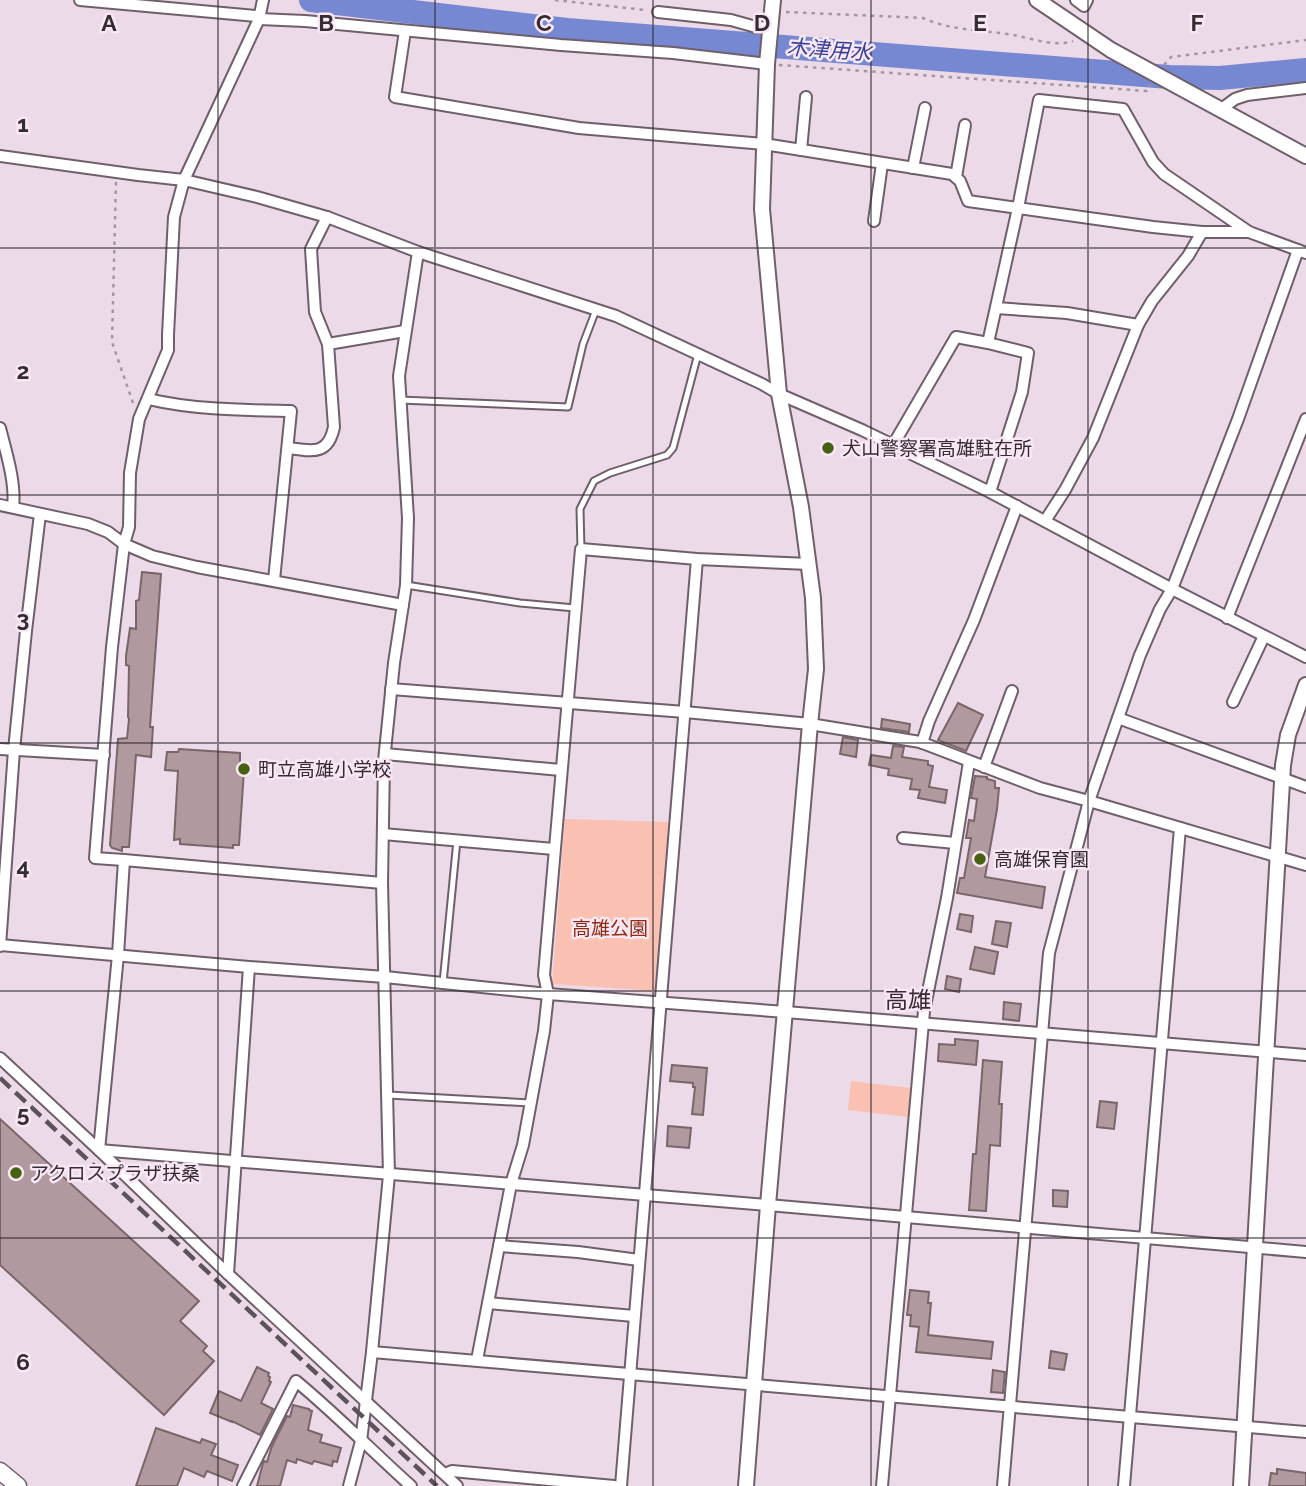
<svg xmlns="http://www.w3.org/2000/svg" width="1306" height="1486" font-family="Raleway,'Noto Sans JP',sans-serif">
<rect width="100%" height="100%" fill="#ecdae8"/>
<!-- green -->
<g fill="#fac0b1">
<path d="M565 819 669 822 658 991 552 984Z"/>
<path d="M851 1081 911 1088 908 1117 848 1110Z"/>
</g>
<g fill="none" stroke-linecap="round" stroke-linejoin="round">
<!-- river -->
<path stroke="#7688d1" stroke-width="24" d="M311 0 567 30 1169 77 1220 78 1306 70"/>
</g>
<!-- building -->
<g fill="#b19a9f" stroke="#7a6569" stroke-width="2">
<path d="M142 572 161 574 150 727H153L151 757 136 755 129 847H122V851L112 848 110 845 118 739 127 738 129 719 128 717 129 666 126 665V656L130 628 136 629V601L139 600Z"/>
<path d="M958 703 983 715 966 751 938 740Z"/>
<path d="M882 719 910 724 909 732 881 728Z"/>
<path d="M843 737 858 740 856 757 840 754Z"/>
<path d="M893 746 904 747 902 757 928 761V765L933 766 929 787 947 790 945 803 918 798 920 790 910 789 912 779 888 775 889 769 869 765 871 755 891 758Z"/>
<path d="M179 749 240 753V769L244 770 239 845H233V848L180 844V839L174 840 178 771 165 770 167 752H178Z"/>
<path d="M975 776 987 777V779L995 781V788H999L997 809 985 877 1045 887 1042 908 957 893 960 878H964L971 838H966L969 820 974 821 977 799 971 798Z"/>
<path d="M960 914 973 916 971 932 957 929Z"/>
<path d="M996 921 1011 923 1007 947 992 944Z"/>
<path d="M975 947 998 952 994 974 970 969Z"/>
<path d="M947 976 961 979 959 992 945 989Z"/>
<path d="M1004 1002 1021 1004 1019 1021 1003 1019Z"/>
<path d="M955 1039 978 1041 976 1065 938 1061 939 1044 955 1045Z"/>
<path d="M983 1060 1002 1062 999 1104H1002L1000 1146 990 1145 986 1211 969 1210 973 1154H976Z"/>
<path d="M672 1065 707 1068 703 1115 692 1114 695 1087H693V1083L670 1081Z"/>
<path d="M1100 1101 1117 1103 1114 1129 1097 1127Z"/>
<path d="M0 1119 199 1301 180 1321 207 1346 203 1351 214 1361 164 1415 0 1265Z"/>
<path d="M668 1126 691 1128 689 1148 667 1146Z"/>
<path d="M1053 1190 1068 1191 1067 1207 1053 1206Z"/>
<path d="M910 1290 929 1292 928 1303H931L928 1335 993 1342 991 1359 916 1352 919 1327 910 1326 911 1315H907Z"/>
<path d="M1051 1351 1067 1354 1064 1370 1049 1368Z"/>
<path d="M257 1367 269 1373 268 1376 270 1377 269 1381 271 1382 261 1403 273 1409 260 1435 232 1421V1422L210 1413 219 1391 241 1401Z"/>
<path d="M993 1370 1005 1372 1003 1393 991 1392Z"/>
<path d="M293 1405 309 1409V1410L312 1411 308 1430 322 1435 320 1442 341 1448 337 1462 333 1461 332 1466 314 1461 312 1464 297 1459 296 1463 287 1460 280 1486H257L263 1463 264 1461 267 1462 272 1446 287 1416 290 1417Z"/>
<path d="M156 1428 200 1443 202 1439 216 1444 211 1455 238 1465 232 1481 207 1471 204 1477 184 1468 177 1486H136Z"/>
<path d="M1277 1469 1306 1473V1486H1269L1271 1473 1277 1474Z"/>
</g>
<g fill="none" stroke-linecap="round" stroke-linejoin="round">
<!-- lane casing -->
<g stroke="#6f5f6b" stroke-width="9">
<g id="lane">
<path d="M400 400 568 407 583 344 596 310"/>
<path d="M581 549 580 509 594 481 610 473 667 455 673 448 698 354"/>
<path d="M406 585 520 603 575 608"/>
<path d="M443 983 457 840"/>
<path d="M388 1095 530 1103"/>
</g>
</g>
<!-- street casing -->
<g stroke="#6f5f6b" stroke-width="14">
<g id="street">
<path d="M80 0 257 16 259 19 305 21 561 45 673 53 767 64"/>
<path d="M1076 0 1084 6 1087 0"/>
<path d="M658 12 731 20 756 27 771 28"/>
<path d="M405 31 395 97 579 128 764 144 952 174 960 181 968 201 1153 227 1202 232H1249L1306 253"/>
<path d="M1220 110 1235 99 1247 95 1306 88"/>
<path d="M801 150 806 97"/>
<path d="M0 156 138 175 184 180 257 197 327 217 418 252 616 316 762 384 779 394 862 430 990 492 1172 589 1306 657"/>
<path d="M913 168 925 108"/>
<path d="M956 177 965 125"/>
<path d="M874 221 882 164"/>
<path d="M996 308 1067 313 1138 325"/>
<path d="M988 343 1018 208 1039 100 1123 109 1153 162 1164 174 1249 232"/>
<path d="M328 344 405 331"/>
<path d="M148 399C195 410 243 410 291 411L274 580"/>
<path d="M0 428C6 452 16 483 13 507"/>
<path d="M893 445 956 337 988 343 1028 353 1022 392 990 492"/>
<path d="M288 448C312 451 328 456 334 427L328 344 315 312 311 249 327 217"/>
<path d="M0 505 88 524 108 532 124 544 152 556 197 567 403 605"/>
<path d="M1045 521 1065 490 1093 438 1138 325 1152 301 1188 256 1202 232"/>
<path d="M1227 618 1306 419"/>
<path d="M391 689 685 712 810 724 920 742 1040 788 1089 801 1306 865"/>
<path d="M1233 702 1264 636"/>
<path d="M1118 718 1306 787"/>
<path d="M922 743 929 721 974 620 1017 506"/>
<path d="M0 749 104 755"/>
<path d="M385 754 561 770"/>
<path d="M984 767 1012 691"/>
<path d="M383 834 554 849"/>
<path d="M903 838 955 843"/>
<path d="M124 860 95 858 112 647 124 544 129 527 130 473 139 419 168 350V335L174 217 184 180 259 19 263 0"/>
<path d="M0 945 249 967 385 977 548 994 786 1012 1306 1055"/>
<path d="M0 946 14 750 26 631 40 514"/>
<path d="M0 1058 99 1150 228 1274 457 1486"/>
<path d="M99 1150 768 1205 1306 1252"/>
<path d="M99 1150 118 955 124 860 382 883"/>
<path d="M499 1246 578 1252 639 1260"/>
<path d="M228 1274 249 967"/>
<path d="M488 1303 634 1316"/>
<path d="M372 1352 1306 1432"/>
<path d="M477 1360 511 1184 523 1145 544 1031 548 994 544 975 581 549 697 559 809 564"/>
<path d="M445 1474 452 1471 614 1486"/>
<path d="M243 1486 296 1381C336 1414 372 1451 411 1486"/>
<path d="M349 1486 361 1441 372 1352 389 1175 382 883 384 761 394 663 406 585 408 518 399 376 418 252"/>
<path d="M621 1486 697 559"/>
<path d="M882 1486 924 1011 947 898 969 762"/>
<path d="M1003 1486 1049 953 1089 801 1140 655 1160 609 1172 589 1238 419 1298 250"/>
<path d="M1124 1486 1180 828"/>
</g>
</g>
<!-- secondary casing -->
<g stroke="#6f5f6b" stroke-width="18">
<g id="secondary">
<path d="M1037 0 1111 50 1306 156"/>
<path d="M746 1486 768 1205 810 724 816 669 813 598 801 507 779 394 762 209 767 64 773 0"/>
<path d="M1241 1486 1283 765 1288 735 1306 685"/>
</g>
</g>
<!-- primary casing -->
<g stroke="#6f5f6b" stroke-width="19">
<path id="primary" d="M0 1471 18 1486"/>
</g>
<!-- path -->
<g stroke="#a496a1" stroke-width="2.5" stroke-dasharray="3.5 5" stroke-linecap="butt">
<path d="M555 0 645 10"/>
<path d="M786 12 923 18C952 31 984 30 1014 35 1033 39 1055 47 1073 41"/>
<path d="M779 65 1147 91 1150 85"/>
<path d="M1164 65 1171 57 1306 40"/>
<path d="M116 182 112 342 133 403"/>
</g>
<!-- lane -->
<use href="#lane" stroke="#fff" stroke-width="5"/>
<!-- street -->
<use href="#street" stroke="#fff" stroke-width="10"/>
<!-- secondary -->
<use href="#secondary" stroke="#fff" stroke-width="14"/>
<!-- primary -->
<use href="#primary" stroke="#fff" stroke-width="16"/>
<!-- rail -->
<path stroke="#5c535a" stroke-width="4.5" stroke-dasharray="14 7" stroke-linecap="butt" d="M0 1078 437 1486"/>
</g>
<!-- grid -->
<path fill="none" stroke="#332c31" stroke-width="2" stroke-opacity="0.55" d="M218 0V1486M435 0V1486M653 0V1486M871 0V1486M1088 0V1486M0 248H1306M0 495H1306M0 743H1306M0 991H1306M0 1238H1306"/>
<!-- markers -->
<g fill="#466111" stroke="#fae7f5" stroke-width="2.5">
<circle cx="828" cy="448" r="7"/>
<circle cx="244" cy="769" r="7"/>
<circle cx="980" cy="859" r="7"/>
<circle cx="16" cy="1173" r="7"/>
</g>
<g text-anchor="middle" stroke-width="5" stroke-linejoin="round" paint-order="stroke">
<!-- poi labels -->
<g font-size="19" fill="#332c31" stroke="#fae7f5" text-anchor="start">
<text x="842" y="455">犬山警察署高雄駐在所</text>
<text x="258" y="776">町立高雄小学校</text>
<text x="994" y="866">高雄保育園</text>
<text x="30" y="1180">アクロスプラザ扶桑</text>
</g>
<!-- park labels -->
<g font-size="19" fill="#8f2b10" stroke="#fae7f5">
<text x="610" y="935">高雄公園</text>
</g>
<!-- water labels -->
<g font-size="21" font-style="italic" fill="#354298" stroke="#fae7f5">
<text transform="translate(829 50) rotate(4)" y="7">木津用水</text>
</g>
<!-- quarter labels -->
<g font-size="23" fill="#382a35" stroke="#fae7f5">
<text x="908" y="1008">高雄</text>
</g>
</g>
<g font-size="23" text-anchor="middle" font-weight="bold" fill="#332c31" stroke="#fae7f5" stroke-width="5" stroke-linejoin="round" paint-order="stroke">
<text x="109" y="31">A</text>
<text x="326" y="31">B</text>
<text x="544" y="31">C</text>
<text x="762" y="31">D</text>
<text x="980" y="31">E</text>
<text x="1197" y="31">F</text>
<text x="23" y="132">1</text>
<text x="23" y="379">2</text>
<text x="23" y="627">3</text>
<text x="23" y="875">4</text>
<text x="23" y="1122">5</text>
<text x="23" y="1370">6</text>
</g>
</svg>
